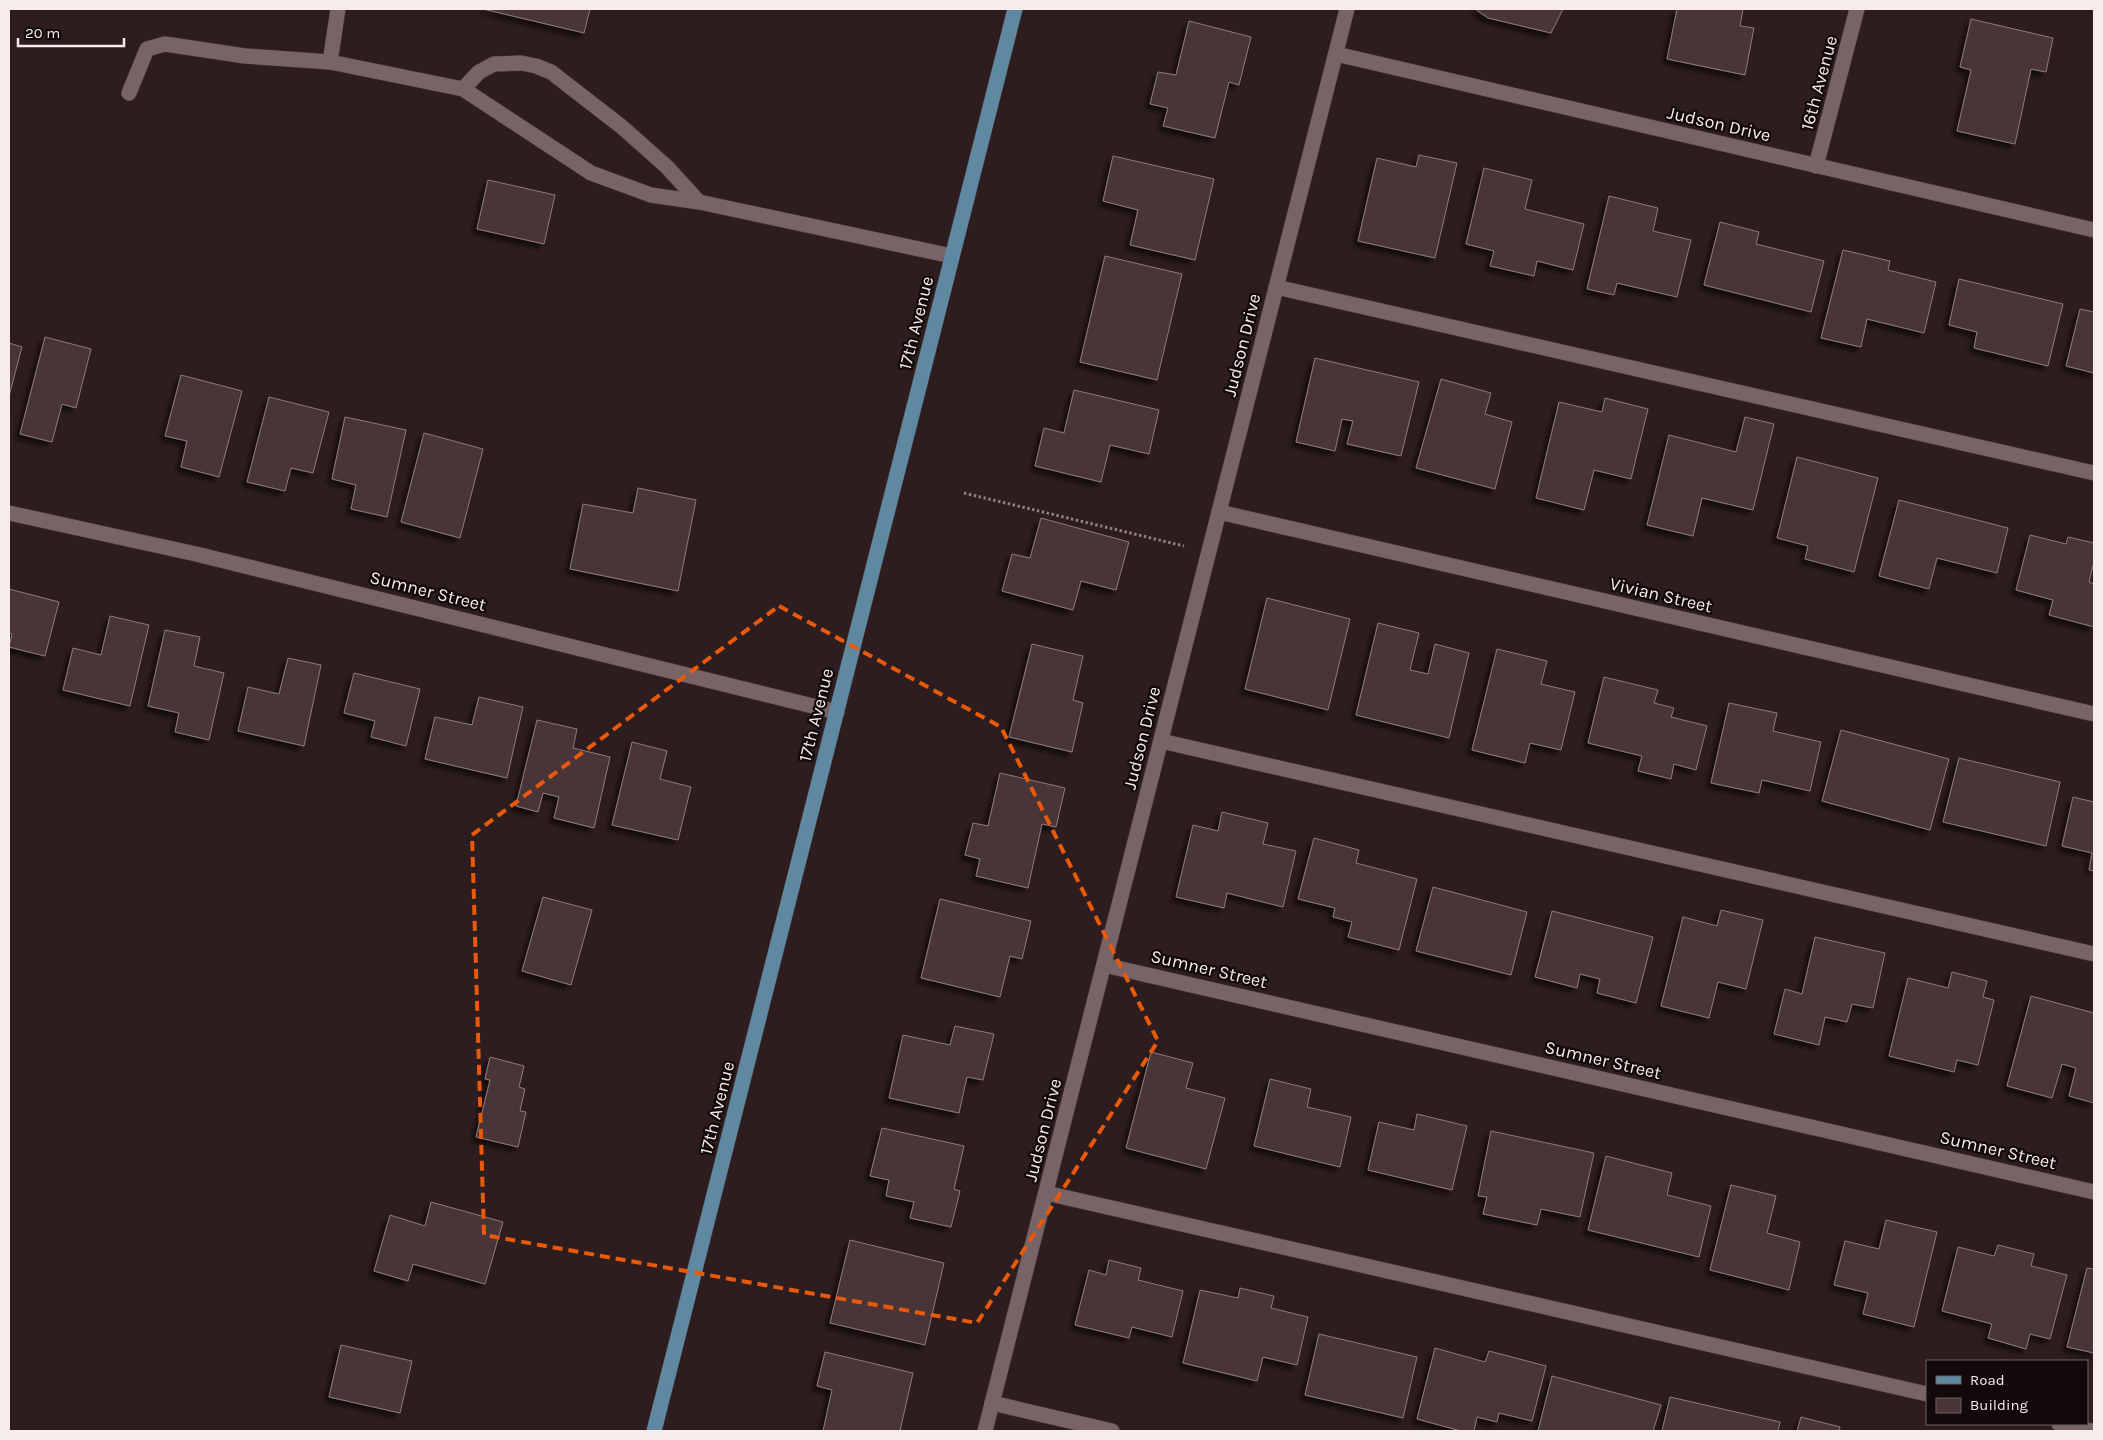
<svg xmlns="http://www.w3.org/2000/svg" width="2103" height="1440" font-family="Karla,sans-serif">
<defs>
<filter id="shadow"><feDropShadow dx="-4.5" dy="4.5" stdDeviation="2.5" flood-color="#0009"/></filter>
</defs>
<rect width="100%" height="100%" fill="#2e1d1f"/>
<!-- building -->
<g fill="#483537" stroke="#8f797b" filter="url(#shadow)">
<path d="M483 9H590L584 33Z"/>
<path d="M1475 9H1563L1551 33 1488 18Z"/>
<path d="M1677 9H1743L1740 26 1754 28 1745 75 1667 59Z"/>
<path d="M1971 19 2053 38 2046 72 2031 69 2015 144 1957 131 1971 70 1960 67Z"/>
<path d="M1189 21 1251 37 1239 85 1229 82 1215 138 1163 126 1168 108 1150 104 1158 72 1176 75Z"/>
<path d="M1419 155 1457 163 1435 258 1358 241 1377 158 1416 167Z"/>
<path d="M1113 156 1214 179 1195 260 1130 245 1138 210 1103 201Z"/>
<path d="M1484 168 1532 180 1525 209 1584 224 1573 270 1537 261 1534 276 1490 266 1494 251 1466 244Z"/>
<path d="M488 180 555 195 544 244 477 229Z"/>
<path d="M1609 196 1658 208 1653 231 1691 240 1677 297 1617 283 1614 295 1587 289Z"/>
<path d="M1720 222 1759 232 1756 244 1824 261 1811 312 1704 285Z"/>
<path d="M1843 250 1890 261 1888 270 1936 282 1924 333 1867 319 1861 347 1821 338Z"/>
<path d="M1105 256 1182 274 1157 380 1080 362Z"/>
<path d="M1959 279 2063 304 2048 366 1974 348 1977 332 1949 325Z"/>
<path d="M2080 309 2094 312V373L2066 366Z"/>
<path d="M45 337 91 349 76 408 62 404 52 442 20 434Z"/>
<path d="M9 343 22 347 9 396Z"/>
<path d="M1315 358 1419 382 1401 456 1347 444 1353 421 1342 419 1335 451 1296 442Z"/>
<path d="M181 375 242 391 219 477 181 467 187 441 165 436Z"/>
<path d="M1441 379 1491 393 1485 414 1512 422 1495 489 1416 468Z"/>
<path d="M1074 390 1159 410 1149 454 1110 445 1101 482 1035 466 1044 428 1064 433Z"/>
<path d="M269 397 329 412 313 473 291 468 285 491 247 482Z"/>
<path d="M1605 398 1648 409 1631 479 1594 470 1584 510 1536 498 1559 402 1602 412Z"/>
<path d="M345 417 406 430 387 517 351 509 356 485 332 479Z"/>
<path d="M1745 417 1774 424 1753 510 1702 498 1693 536 1647 525 1669 435 1736 452Z"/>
<path d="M424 433 483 449 460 538 401 522Z"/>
<path d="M1797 457 1878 478 1854 572 1805 559 1808 546 1777 538Z"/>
<path d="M638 488 696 500 678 591 570 569 583 504 633 513Z"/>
<path d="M1899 500 2008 528 1997 573 1937 558 1929 589 1879 576Z"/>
<path d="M1041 518 1129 542 1116 590 1081 581 1073 610 1002 591 1012 554 1030 558Z"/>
<path d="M2030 535 2066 544 2068 537 2094 543V562L2089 582 2094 584V627L2049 615 2053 600 2016 590Z"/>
<path d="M9 589 59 602 45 656 9 647 12 634 9 633Z"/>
<path d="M1267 598 1350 619 1328 710 1245 689Z"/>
<path d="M110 616 149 625 130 706 63 690 73 648 101 655Z"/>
<path d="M1378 623 1419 633 1410 670 1428 674 1435 644 1469 653 1449 738 1356 715Z"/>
<path d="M165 630 200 637 194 666 224 673 209 740 175 732 179 713 148 706Z"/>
<path d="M1032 644 1083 656 1073 700 1083 703 1072 752 1009 737Z"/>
<path d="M1497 649 1547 661 1541 684 1575 692 1561 750 1530 743 1525 763 1472 750Z"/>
<path d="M288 658 321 665 304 746 238 731 248 687 279 694Z"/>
<path d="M354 673 420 689 406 746 371 737 375 721 344 713Z"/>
<path d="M1604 677 1658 690 1654 703 1674 708 1671 717 1707 726 1696 770 1674 764 1671 779 1638 771 1642 756 1588 743Z"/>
<path d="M479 697 523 707 507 778 425 759 435 717 472 725Z"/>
<path d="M1729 703 1777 713 1773 731 1821 742 1810 791 1762 780 1759 793 1711 783Z"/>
<path d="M537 720 577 729 573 748 610 757 594 828 554 818 559 797 543 793 538 812 516 806Z"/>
<path d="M1841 730 1949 759 1930 830 1822 801Z"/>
<path d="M632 742 667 751 660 779 691 787 678 840 612 825Z"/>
<path d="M1959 758 2060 782 2046 846 1943 822Z"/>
<path d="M1000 773 1065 788 1056 827 1042 824 1028 888 976 876 980 859 965 855 973 823 988 826Z"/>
<path d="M2073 797 2094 802V871L2089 870 2092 853 2062 846Z"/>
<path d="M1222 812 1268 823 1263 844 1296 851 1283 907 1227 893 1224 908 1176 897 1193 825 1218 831Z"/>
<path d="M1314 838 1359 850 1356 863 1417 879 1399 950 1348 937 1352 922 1333 917 1335 908 1298 899Z"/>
<path d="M1433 887 1527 912 1511 975 1416 951Z"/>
<path d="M543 897 592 910 571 985 522 971Z"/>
<path d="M940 899 1031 921 1022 959 1010 956 1000 997 921 978Z"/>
<path d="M1721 910 1763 920 1746 989 1718 982 1709 1018 1661 1006 1683 917 1717 926Z"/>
<path d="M1552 911 1653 937 1636 1003 1597 993 1600 979 1580 974 1577 988 1535 977Z"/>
<path d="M1815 937 1885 953 1873 1008 1852 1004 1847 1022 1825 1017 1819 1045 1774 1034 1785 989 1802 994Z"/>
<path d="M1952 972 1987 981 1983 997 1994 1000 1978 1065 1957 1060 1954 1072 1889 1056 1908 978 1948 988Z"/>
<path d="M2031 996 2094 1013V1103L2069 1096 2076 1068 2062 1064 2052 1098 2007 1086Z"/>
<path d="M955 1026 994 1034 983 1080 967 1077 959 1113 889 1098 903 1035 950 1045Z"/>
<path d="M1151 1052 1193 1063 1186 1088 1225 1098 1206 1169 1126 1148Z"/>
<path d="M490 1057 524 1066 519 1087 525 1089 520 1111 526 1112 518 1147 476 1137 490 1080 485 1079Z"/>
<path d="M1270 1079 1311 1089 1307 1107 1351 1117 1340 1167 1254 1146Z"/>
<path d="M1417 1114 1467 1126 1452 1190 1368 1170 1379 1122 1414 1130Z"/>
<path d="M882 1128 964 1146 954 1189 960 1191 951 1227 910 1218 914 1202 886 1196 889 1180 870 1176Z"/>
<path d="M1491 1131 1594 1153 1580 1217 1541 1209 1537 1225 1483 1214 1487 1197 1478 1196Z"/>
<path d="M1606 1156 1672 1173 1667 1195 1711 1206 1699 1257 1588 1230Z"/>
<path d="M1731 1185 1776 1196 1767 1233 1800 1242 1789 1290 1710 1270Z"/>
<path d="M431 1202 503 1222 485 1284 413 1264 408 1281 374 1271 390 1215 425 1226Z"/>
<path d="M1886 1220 1937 1232 1914 1327 1863 1314 1868 1293 1834 1285 1845 1241 1879 1249Z"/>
<path d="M850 1240 944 1263 925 1345 830 1323Z"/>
<path d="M1998 1245 2034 1254 2031 1266 2067 1275 2050 1339 2030 1334 2026 1349 1988 1338 1992 1324 1942 1311 1958 1247 1994 1256Z"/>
<path d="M1109 1260 1141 1268 1138 1280 1183 1291 1172 1337 1132 1327 1129 1338 1075 1325 1089 1270 1106 1275Z"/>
<path d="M2087 1268 2094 1269V1353L2067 1347Z"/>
<path d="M1240 1288 1274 1296 1271 1308 1308 1317 1297 1365 1263 1357 1257 1381 1183 1363 1200 1290 1238 1298Z"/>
<path d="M1319 1334 1417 1357 1403 1418 1305 1395Z"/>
<path d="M341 1345 412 1361 400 1413 329 1397Z"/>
<path d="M1435 1348 1485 1362 1489 1351 1546 1366 1532 1421 1499 1413 1497 1422 1477 1417 1474 1431H1461L1417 1419Z"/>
<path d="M825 1352 913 1373 900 1431H823L832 1390 817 1386Z"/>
<path d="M1552 1376 1661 1405 1653 1431H1538Z"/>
<path d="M1670 1397 1780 1422 1778 1431H1662Z"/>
<path d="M1801 1417 1840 1427 1839 1431H1797Z"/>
</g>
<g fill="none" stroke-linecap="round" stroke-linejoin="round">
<!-- minor casing -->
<g stroke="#48393b" stroke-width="16">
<g id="minor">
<path d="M1336 54 2094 230"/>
<path d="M330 62 338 9"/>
<path d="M463 89 479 72 494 64 521 63 536 66 551 72 622 127 667 167 699 202"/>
<path d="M129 93 147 49 165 44 245 56 330 62 463 89 591 173 651 195 699 202 952 256"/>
<path d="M1816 166 1857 9"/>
<path d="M1276 287 2094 473"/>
<path d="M1219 512 2094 714"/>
<path d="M9 513 196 554 837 712"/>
<path d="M1161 741 2094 954"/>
<path d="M1104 965 2094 1192"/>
<path d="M1046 1193 1927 1394"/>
<path d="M992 1403 1112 1431"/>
<path d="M2059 1424 2092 1431"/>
<path d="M985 1431 1347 9"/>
</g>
</g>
<!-- major casing -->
<g stroke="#48393b" stroke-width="16">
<path id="major" d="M654 1431 1015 9"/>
</g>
<!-- path -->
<path stroke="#8d7e7f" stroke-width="3" stroke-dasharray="2.5 2.5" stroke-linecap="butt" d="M964 493 1184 546"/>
<!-- minor -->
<use href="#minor" stroke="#786366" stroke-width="15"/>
<!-- major -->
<use href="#major" stroke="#5e89a1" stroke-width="15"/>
</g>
<!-- marked area -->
<path fill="none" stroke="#e8590c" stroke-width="4" stroke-dasharray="10 6" stroke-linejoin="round" d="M779 606 1001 727 1158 1041 977 1323 484 1235 472 835Z"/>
<g text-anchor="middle" stroke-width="4.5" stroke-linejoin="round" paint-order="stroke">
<!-- street labels -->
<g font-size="18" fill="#f8ebec" stroke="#11090a">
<text transform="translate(1819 83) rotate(-75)" y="6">16th Avenue</text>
<text transform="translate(1719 124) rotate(13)" y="6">Judson Drive</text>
<text transform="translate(916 323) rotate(-76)" y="6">17th Avenue</text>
<text transform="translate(1242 345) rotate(-76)" y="6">Judson Drive</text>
<text transform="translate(428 591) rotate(14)" y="6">Sumner Street</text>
<text transform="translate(1661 595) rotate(13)" y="6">Vivian Street</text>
<text transform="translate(816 715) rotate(-76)" y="6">17th Avenue</text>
<text transform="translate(1142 738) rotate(-76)" y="6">Judson Drive</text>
<text transform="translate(1209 969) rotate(13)" y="6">Sumner Street</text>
<text transform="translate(1603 1060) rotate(13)" y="6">Sumner Street</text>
<text transform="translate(717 1108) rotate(-76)" y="6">17th Avenue</text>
<text transform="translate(1043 1130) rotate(-76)" y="6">Judson Drive</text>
<text transform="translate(1998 1150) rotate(13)" y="6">Sumner Street</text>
</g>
</g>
<!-- border -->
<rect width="2103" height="1440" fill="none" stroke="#f8ebec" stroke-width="20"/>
<!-- legend -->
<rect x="1926" y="1360" width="162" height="65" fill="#11090a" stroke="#6d6364"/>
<rect x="1936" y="1376" width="25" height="8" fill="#5e89a1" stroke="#6d6364"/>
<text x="1970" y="1385" font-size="15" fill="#f8ebec">Road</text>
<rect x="1936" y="1398" width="25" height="15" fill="#483537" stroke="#6d6364"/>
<text x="1970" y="1410" font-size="15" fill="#f8ebec">Building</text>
<!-- scale -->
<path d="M18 38v8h106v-8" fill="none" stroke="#f8ebec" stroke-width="2.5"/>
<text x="25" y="38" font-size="15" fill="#f8ebec" stroke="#11090a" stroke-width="4" paint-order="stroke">20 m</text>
</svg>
